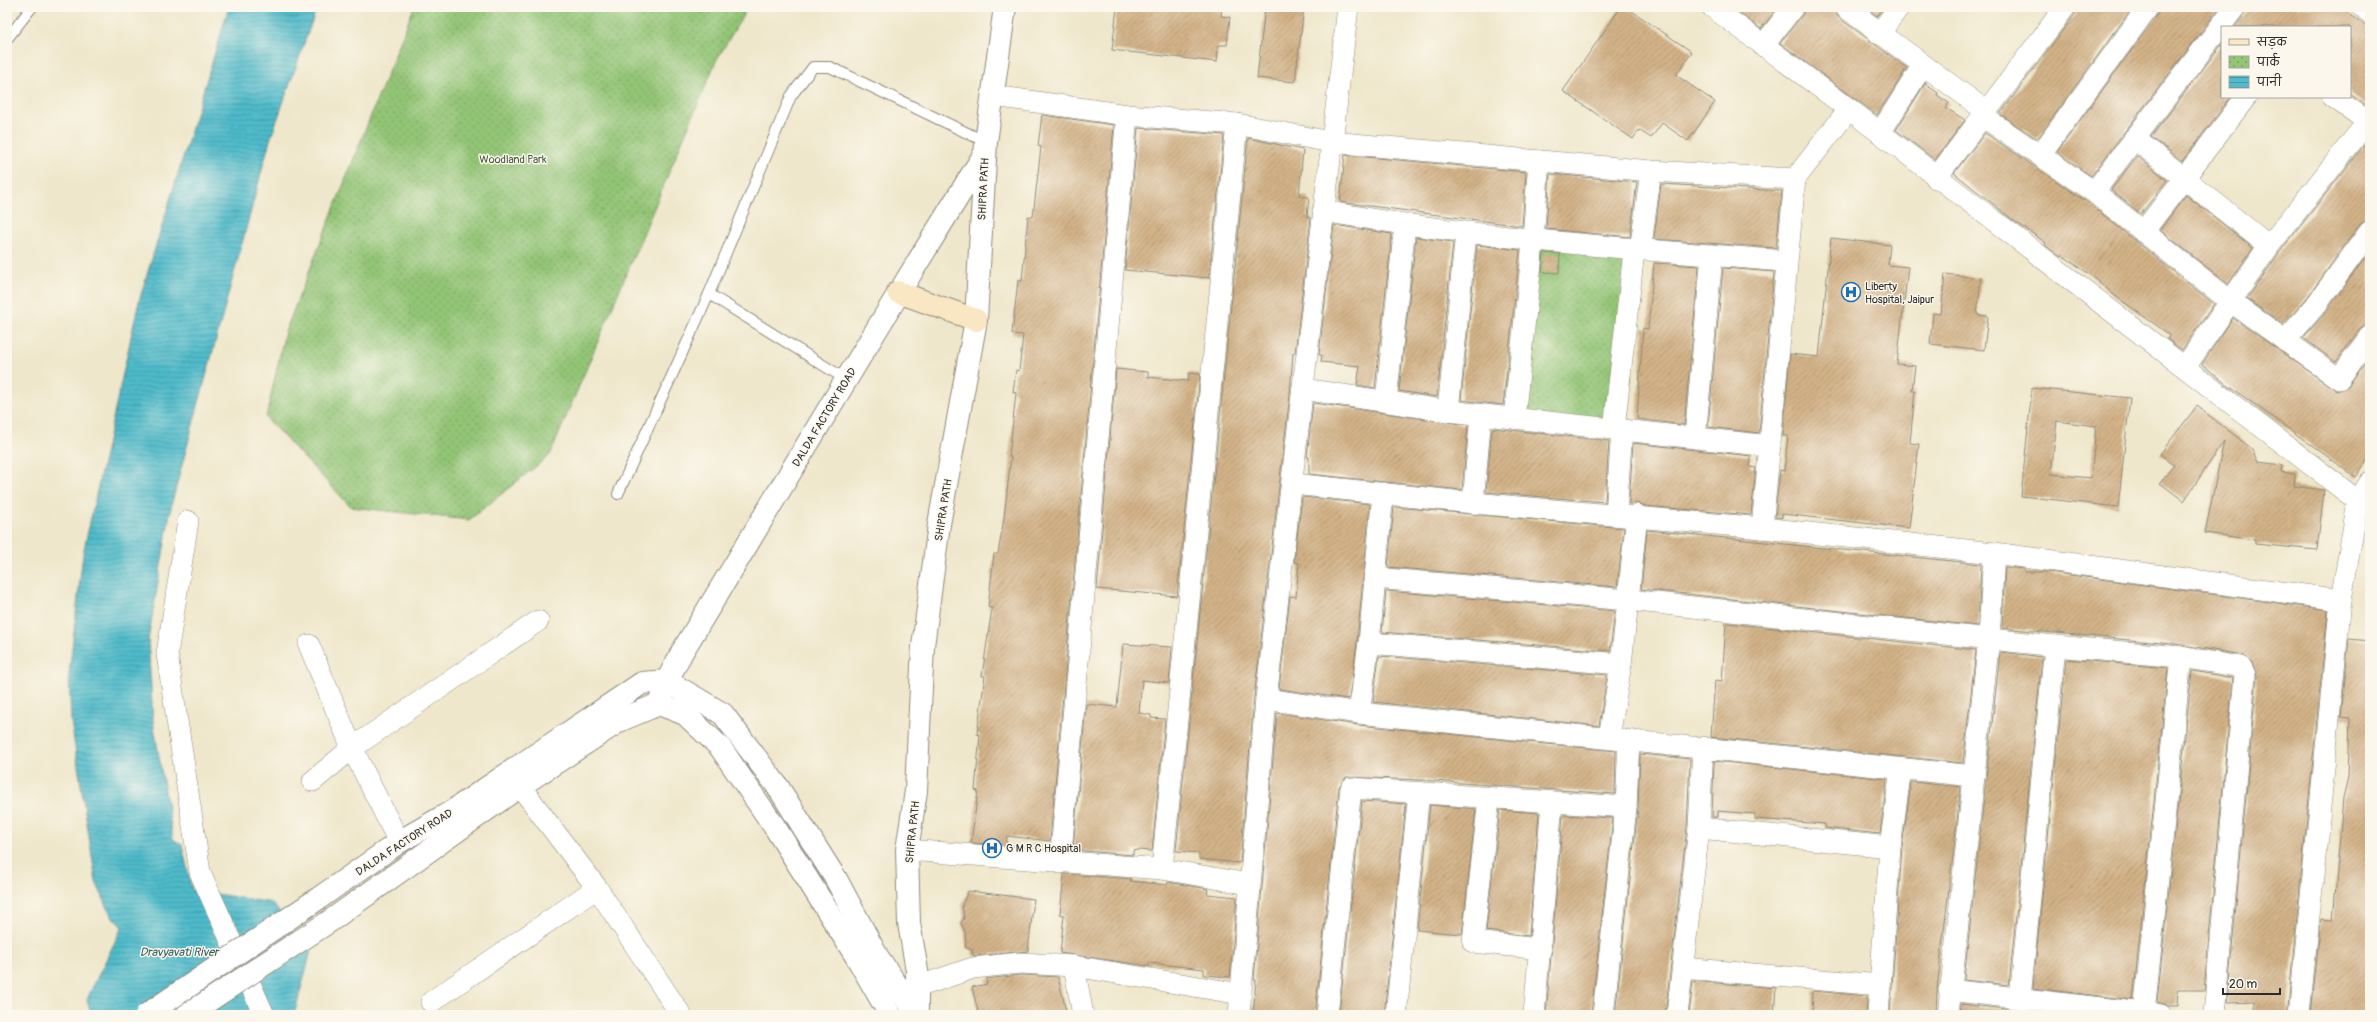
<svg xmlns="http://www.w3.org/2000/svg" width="2377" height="1022" font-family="Pangolin,'Playpen Sans Deva',sans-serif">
<defs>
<pattern id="park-dots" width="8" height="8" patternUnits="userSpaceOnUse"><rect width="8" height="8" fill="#93c576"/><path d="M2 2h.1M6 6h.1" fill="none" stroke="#78a061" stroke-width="1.8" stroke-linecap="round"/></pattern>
<pattern id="water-rules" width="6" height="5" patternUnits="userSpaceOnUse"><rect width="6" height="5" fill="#50bbcb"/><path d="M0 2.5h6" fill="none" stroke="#4398a5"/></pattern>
<pattern id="building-hatch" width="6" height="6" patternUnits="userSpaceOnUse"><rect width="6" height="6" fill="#d3b388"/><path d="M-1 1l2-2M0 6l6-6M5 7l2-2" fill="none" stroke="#ab926f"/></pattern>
</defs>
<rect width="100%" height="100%" fill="#fbf7ec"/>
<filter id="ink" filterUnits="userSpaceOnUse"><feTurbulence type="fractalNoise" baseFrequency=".025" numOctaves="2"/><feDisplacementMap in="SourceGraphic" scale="8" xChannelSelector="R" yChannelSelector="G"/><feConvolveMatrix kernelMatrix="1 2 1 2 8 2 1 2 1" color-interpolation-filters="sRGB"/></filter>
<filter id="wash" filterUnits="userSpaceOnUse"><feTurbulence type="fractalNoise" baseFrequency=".012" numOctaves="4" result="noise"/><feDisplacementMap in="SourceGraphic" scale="16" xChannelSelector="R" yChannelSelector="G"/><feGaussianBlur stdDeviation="0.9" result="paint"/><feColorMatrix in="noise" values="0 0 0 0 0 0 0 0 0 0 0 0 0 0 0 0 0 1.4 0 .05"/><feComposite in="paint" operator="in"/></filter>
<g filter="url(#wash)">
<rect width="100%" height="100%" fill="#efe7cb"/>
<!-- park -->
<g fill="url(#park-dots)" stroke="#5f7850">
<path d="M414 7H748L716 61 550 455 469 520 351 507 266 418 285 332Z"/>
<path d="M1527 240 1640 251 1627 430 1504 418Z"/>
</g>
<!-- water -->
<path fill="url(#water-rules)" stroke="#3e737b" d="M229 7H317L270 140 172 502 148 640 153 721 173 839 182 845 192 890 272 903 311 951 294 1015H91L87 999 122 927 111 915 96 882 71 721 69 674 83 554 139 301Z"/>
<g id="blocks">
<!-- building -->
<g fill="url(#building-hatch)" fill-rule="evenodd">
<path d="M1117 7H1222L1221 16 1230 17 1227 45H1218L1217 62 1112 50Z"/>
<path d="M1265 7H1304L1295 82 1257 78Z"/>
<path d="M1621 7H1626L1692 52 1676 75 1715 102 1688 141 1662 123 1651 138 1639 130 1633 139 1563 91Z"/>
<path d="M1732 7H1778L1761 29Z"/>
<path d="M1805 7H1833L1838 17 1907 68 1877 115 1780 43 1803 14Z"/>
<path d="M1865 7H1884L1877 16Z"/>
<path d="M2077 7H2133L2037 139 2000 114 2075 14Z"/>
<path d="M2160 7H2220L2091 176 2057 152 2158 14Z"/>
<path d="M2247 7H2339L2370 28V108L2350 94V27H2235L2245 14Z"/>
<path d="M2222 44V97H2231L2182 161 2151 137Z"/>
<path d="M1926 82V85L1938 93 1937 95 1949 103 1946 108 1965 120 1935 160 1896 130Z"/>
<path d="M1042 115 1114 125 1050 841 1007 836 1006 845 971 843 978 791 975 790 980 735 977 734 985 676H982L992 608 988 607 994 554H998L1004 518 1011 457 1009 456 1016 393 1013 392 1016 370 1019 371 1023 335 1012 334 1018 281H1022L1028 216 1033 217 1041 147 1038 146Z"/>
<path d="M1138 128 1224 135 1209 278 1125 270Z"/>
<path d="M1985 133 2087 202 2214 304 2182 350 2167 339 2170 335 2114 295 2095 278 2062 255 2061 257 2045 245 2046 243 2013 220 1954 173Z"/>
<path d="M1248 138 1303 150 1299 196 1309 197 1307 217 1311 218 1295 353H1293L1290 394 1254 698 1240 863 1199 859V853L1176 851Z"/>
<path d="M2370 138V219L2360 224 2307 298 2283 324 2247 299 2279 253Z"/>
<path d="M1345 155 1526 172 1522 226 1340 202Z"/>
<path d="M2137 156 2167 180 2141 214 2111 190Z"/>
<path d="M1550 174 1637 182 1630 237 1546 229Z"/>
<path d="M1661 184 1782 191 1776 248 1654 239Z"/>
<path d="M2186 195 2253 248 2228 284 2160 230Z"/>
<path d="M1334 225 1392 234 1375 388 1357 385 1360 366 1321 362 1322 355H1319Z"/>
<path d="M1416 237 1453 242 1437 397 1399 391Z"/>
<path d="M1831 238 1890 245 1888 265 1908 267 1897 364 1915 366 1912 391H1915L1910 443 1919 444 1909 528 1782 514V518L1775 517 1780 470 1784 471 1788 436H1783L1790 354 1819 357Z"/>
<path d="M1477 245 1520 250 1503 405 1461 400Z"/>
<path d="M2370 251V324L2360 329 2336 362 2303 338 2326 312Z"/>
<path d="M1544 253 1560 254 1559 273 1542 272Z"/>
<path d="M1654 263 1699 266 1684 425 1637 419 1643 328 1648 329Z"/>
<path d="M1723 268 1774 272 1759 433 1708 427Z"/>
<path d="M1945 274 1981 278 1977 315 1988 316 1984 350 1930 344 1933 313 1941 314Z"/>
<path d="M2233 318 2337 391 2348 386 2370 357V456L2356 477 2226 384 2202 364Z"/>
<path d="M1116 369 1148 372V377L1188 381 1189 373 1200 374 1177 596 1097 589Z"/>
<path d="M2032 388 2130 398 2118 507 2021 496ZM2057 421 2096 426 2091 478 2051 474Z"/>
<path d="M1313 403 1468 425 1462 490 1309 474V457H1307Z"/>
<path d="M2197 406 2251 448 2258 462 2282 465 2281 472 2295 474 2294 486 2324 490 2317 550 2255 544V540L2205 533 2224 441 2184 501 2160 483 2174 465 2160 454Z"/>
<path d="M1492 428 1609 441 1605 502 1486 492Z"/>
<path d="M1633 443 1751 456 1750 467 1756 468 1751 515 1645 506 1638 503 1629 504Z"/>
<path d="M1302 497 1370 504 1357 642 1349 699 1279 689 1290 596 1296 597 1299 563 1294 562Z"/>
<path d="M1394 507 1624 528 1617 587 1388 567Z"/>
<path d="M1647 530 1981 564 1978 626 1641 589Z"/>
<path d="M2005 567 2024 569V572H2048L2328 610 2287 1015H2254V1002L2227 1003 2257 676 2252 662 2243 655 2183 645 2002 628Z"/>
<path d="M1386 591 1615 611 1610 651 1382 632Z"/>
<path d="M1726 623 1976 650 1963 763 1711 737 1715 680 1722 681Z"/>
<path d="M2349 639 2370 641V1015H2311L2321 919 2333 920 2343 798 2348 777 2350 718 2341 717Z"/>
<path d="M1123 644 1172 647 1169 683 1142 680 1139 713 1151 715V718L1165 719 1152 851 1138 850 1133 851V855L1073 850 1086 704 1117 707Z"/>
<path d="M2000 652 2042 657 2009 985 1964 980Z"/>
<path d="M1379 656 1607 675 1599 726 1373 702Z"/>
<path d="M2066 659 2168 668 2133 1000 2033 988Z"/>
<path d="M2192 671 2233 678 2204 990H2178L2177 1005H2167L2157 1002Z"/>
<path d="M1277 713 1358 725 1616 751 1615 794 1420 780 1346 777 1339 787 1315 1015H1253L1256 980H1254Z"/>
<path d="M1640 754 1690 759 1687 827 1665 1015H1615L1638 808Z"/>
<path d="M1714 761 1887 779 1880 834 1825 828V824L1755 819V814L1718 811V817H1712Z"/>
<path d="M1911 782 1961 787 1937 989 1936 1015H1890L1902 848Z"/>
<path d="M1362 801 1406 804 1384 1015H1339Z"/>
<path d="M1430 805 1476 809 1462 934 1417 930Z"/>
<path d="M1500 810 1539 813 1529 936 1486 931Z"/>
<path d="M1563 815 1613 818 1591 1014 1567 1012V1015H1546Z"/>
<path d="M1064 874 1131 879 1130 881 1167 885 1168 882 1208 889 1207 894 1237 897 1230 977 1204 975V969L1150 963 1149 966 1142 965 1060 953 1064 915 1060 914Z"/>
<path d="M968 891 1034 899 1028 951 973 956 972 950 966 948 965 932 961 923 964 918 962 905Z"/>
<path d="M1020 975 1058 977 1067 1015H979L972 987 987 984 986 979Z"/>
<path d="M1693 981 1776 988 1774 1015H1689Z"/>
<path d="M1813 991 1867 996 1866 1015H1812Z"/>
<path d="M1961 1004 2059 1015H1960Z"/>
</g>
</g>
</g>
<g filter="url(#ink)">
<use href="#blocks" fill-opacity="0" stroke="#8d897b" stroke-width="1"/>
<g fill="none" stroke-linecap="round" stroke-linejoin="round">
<!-- service casing -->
<g stroke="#8d897b" stroke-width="12">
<g id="service">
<path d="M7 39 32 7"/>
<path d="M709 294 791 96 813 67H830L986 142"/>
<path d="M618 494 709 294 847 380"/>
</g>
</g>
<!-- minor casing -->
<g stroke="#8d897b" stroke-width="22">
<g id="minor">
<path d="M1712 7 1849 109 2358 501 2370 507"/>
<path d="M1845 7 1986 111"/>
<path d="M2363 7 2370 13"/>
<path d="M1879 34 1899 7"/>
<path d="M1763 46 1793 7"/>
<path d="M994 96 1127 115 1237 124 1162 869"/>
<path d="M2333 97 2370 123"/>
<path d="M1849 109 1795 179 1762 528 1994 553 2341 600 2358 501 2370 482"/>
<path d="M1982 116 2094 192 2230 301 2339 379 2370 336"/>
<path d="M1237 124 1331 142 1651 171 1795 179"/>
<path d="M1880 133 1923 65"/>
<path d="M2134 138 2269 246"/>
<path d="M2041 154 2148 7"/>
<path d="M1936 178 2065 7"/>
<path d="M2094 192 2235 7"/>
<path d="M1323 211C1476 238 1631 249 1786 261"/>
<path d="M2143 232 2246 97"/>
<path d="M1640 251 1651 171"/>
<path d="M2285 341 2316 305 2370 231"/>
<path d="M2185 367 2269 246 2368 121"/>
<path d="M1303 389 1448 411 1770 446"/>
<path d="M1386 401 1405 225"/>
<path d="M1448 411 1466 233"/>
<path d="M1514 418 1531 264 1539 161"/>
<path d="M1614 429 1634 251"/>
<path d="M1695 438 1712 255"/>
<path d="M1293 484 1473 503 1762 528"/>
<path d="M1473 503 1481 415"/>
<path d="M1616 514 1622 429"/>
<path d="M1637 515 1628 600 2055 646 2181 657 2241 667 2245 675 2214 1015"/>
<path d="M188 521 167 654 200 872 264 1015"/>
<path d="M1375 578 1628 600 1621 664 1609 738"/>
<path d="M1369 643 1621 664"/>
<path d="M309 645 352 748 399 842"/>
<path d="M1266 699 1359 713 1974 776"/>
<path d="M1359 713 1369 643 1383 493"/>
<path d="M313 781 352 748 538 621"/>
<path d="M520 786 597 888 681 1015"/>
<path d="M1489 798 1473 942 1541 949"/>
<path d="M1699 828 1890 847"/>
<path d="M907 850 1162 869 1249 884"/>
<path d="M1060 863 1127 115"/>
<path d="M1074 966 1083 1015"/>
<path d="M1682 968 1880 985"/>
<path d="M917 987 973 968 1020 963 1074 966 1241 994"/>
<path d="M1949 990 2161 1015"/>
<path d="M2020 998 2055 646"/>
<path d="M431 1002 597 888"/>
<path d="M2144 1013 2181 657"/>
<path d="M1239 1015 1266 699 1348 7"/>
<path d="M1327 1015 1351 788 1626 807"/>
<path d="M1396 1015 1419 792"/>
<path d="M1534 1015 1552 802"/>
<path d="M1603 1015 1626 807 1629 740"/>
<path d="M1677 1015 1699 828 1703 747"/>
<path d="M1878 1015 1890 847 1901 769"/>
<path d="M1948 1015 1989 638 1994 553"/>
<path d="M2299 1015 2341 600"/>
</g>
</g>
<!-- tertiary casing -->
<g stroke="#8d897b" stroke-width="24">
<g id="tertiary">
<path d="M667 681 723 714 778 787 836 879 877 956 917 1015"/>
<path d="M659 704 685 714 720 747 776 829 856 956 890 1015"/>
<path d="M319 898 399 842 451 812 642 683 667 681"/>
<path d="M330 921 520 786 621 720 659 704 667 681 682 652C783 486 881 319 984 155"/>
<path d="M917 1015V971L909 923 907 850 916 791 923 646 939 524 976 320 986 142 1005 7"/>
</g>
</g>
<!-- secondary casing -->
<g stroke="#8d897b" stroke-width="24">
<path id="secondary" d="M898 292 976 320"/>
</g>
<!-- service -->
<use href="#service" stroke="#fff" stroke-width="10"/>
<!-- minor -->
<use href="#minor" stroke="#fff" stroke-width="21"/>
<!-- tertiary -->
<use href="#tertiary" stroke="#fff" stroke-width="22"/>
<!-- secondary -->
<use href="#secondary" stroke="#f9e7c3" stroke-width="22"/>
<!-- tertiary-bridge casing -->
<g stroke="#8d897b" stroke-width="24" stroke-linecap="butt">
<g id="tertiary-bridge">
<path d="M146 1015 319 898"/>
<path d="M187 1015 330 921"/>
</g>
</g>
<!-- tertiary-bridge -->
<use href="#tertiary-bridge" stroke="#fff" stroke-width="22"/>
</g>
</g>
<!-- icons -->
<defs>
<g id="hospital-ring" transform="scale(1)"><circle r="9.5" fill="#fbf7ec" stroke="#1f6fb2" stroke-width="1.5"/><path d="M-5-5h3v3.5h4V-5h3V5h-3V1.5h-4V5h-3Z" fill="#1f6fb2"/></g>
</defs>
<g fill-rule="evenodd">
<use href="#hospital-ring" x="1851" y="292"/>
<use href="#hospital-ring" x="992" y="848"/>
</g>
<g text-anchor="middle" stroke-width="3" stroke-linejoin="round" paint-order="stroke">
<!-- park labels -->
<g font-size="11" fill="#4a5942" stroke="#fbf7ec">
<text x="513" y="163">Woodland Park</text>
</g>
<!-- street labels -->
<g font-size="11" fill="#2b2b2b" stroke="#fbf7ec">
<text transform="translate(983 189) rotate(-87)" y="4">SHIPRA PATH</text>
<text transform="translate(824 417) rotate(-59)" y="4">DALDA FACTORY ROAD</text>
<text transform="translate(943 510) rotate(-81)" y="4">SHIPRA PATH</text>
<text transform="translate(912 832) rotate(-84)" y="4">SHIPRA PATH</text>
<text transform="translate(404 842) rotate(-33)" y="4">DALDA FACTORY ROAD</text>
</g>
<!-- poi labels -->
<g font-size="11" fill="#2b2b2b" stroke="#fbf7ec" text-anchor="start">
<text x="1865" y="290">Liberty<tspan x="1865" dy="13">Hospital, Jaipur</tspan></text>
<text x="1006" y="852">G M R C Hospital</text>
</g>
<!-- water labels -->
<g font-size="12" font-style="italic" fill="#385d63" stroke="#fbf7ec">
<text x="179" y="956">Dravyavati River</text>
</g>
</g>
<!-- margin -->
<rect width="2377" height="1022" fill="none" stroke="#fbf7ec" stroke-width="24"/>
<!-- legend -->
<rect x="2221" y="26" width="130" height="72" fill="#fbf7ec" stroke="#a8a59f"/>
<rect x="2229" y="39" width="20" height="6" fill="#f9e7c3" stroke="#a8a59f"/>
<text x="2257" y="46" font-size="12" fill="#2b2b2b">सड़क</text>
<rect x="2229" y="56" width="20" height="12" fill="url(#park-dots)" stroke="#a8a59f"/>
<text x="2257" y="66" font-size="12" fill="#2b2b2b">पार्क</text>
<rect x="2229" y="76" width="20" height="12" fill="url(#water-rules)" stroke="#a8a59f"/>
<text x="2257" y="86" font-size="12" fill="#2b2b2b">पानी</text>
<!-- scale -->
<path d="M2223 988v6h57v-6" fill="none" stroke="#2b2b2b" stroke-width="2"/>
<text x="2229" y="988" font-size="12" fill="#2b2b2b" stroke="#fbf7ec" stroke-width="3" paint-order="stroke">20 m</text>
</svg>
